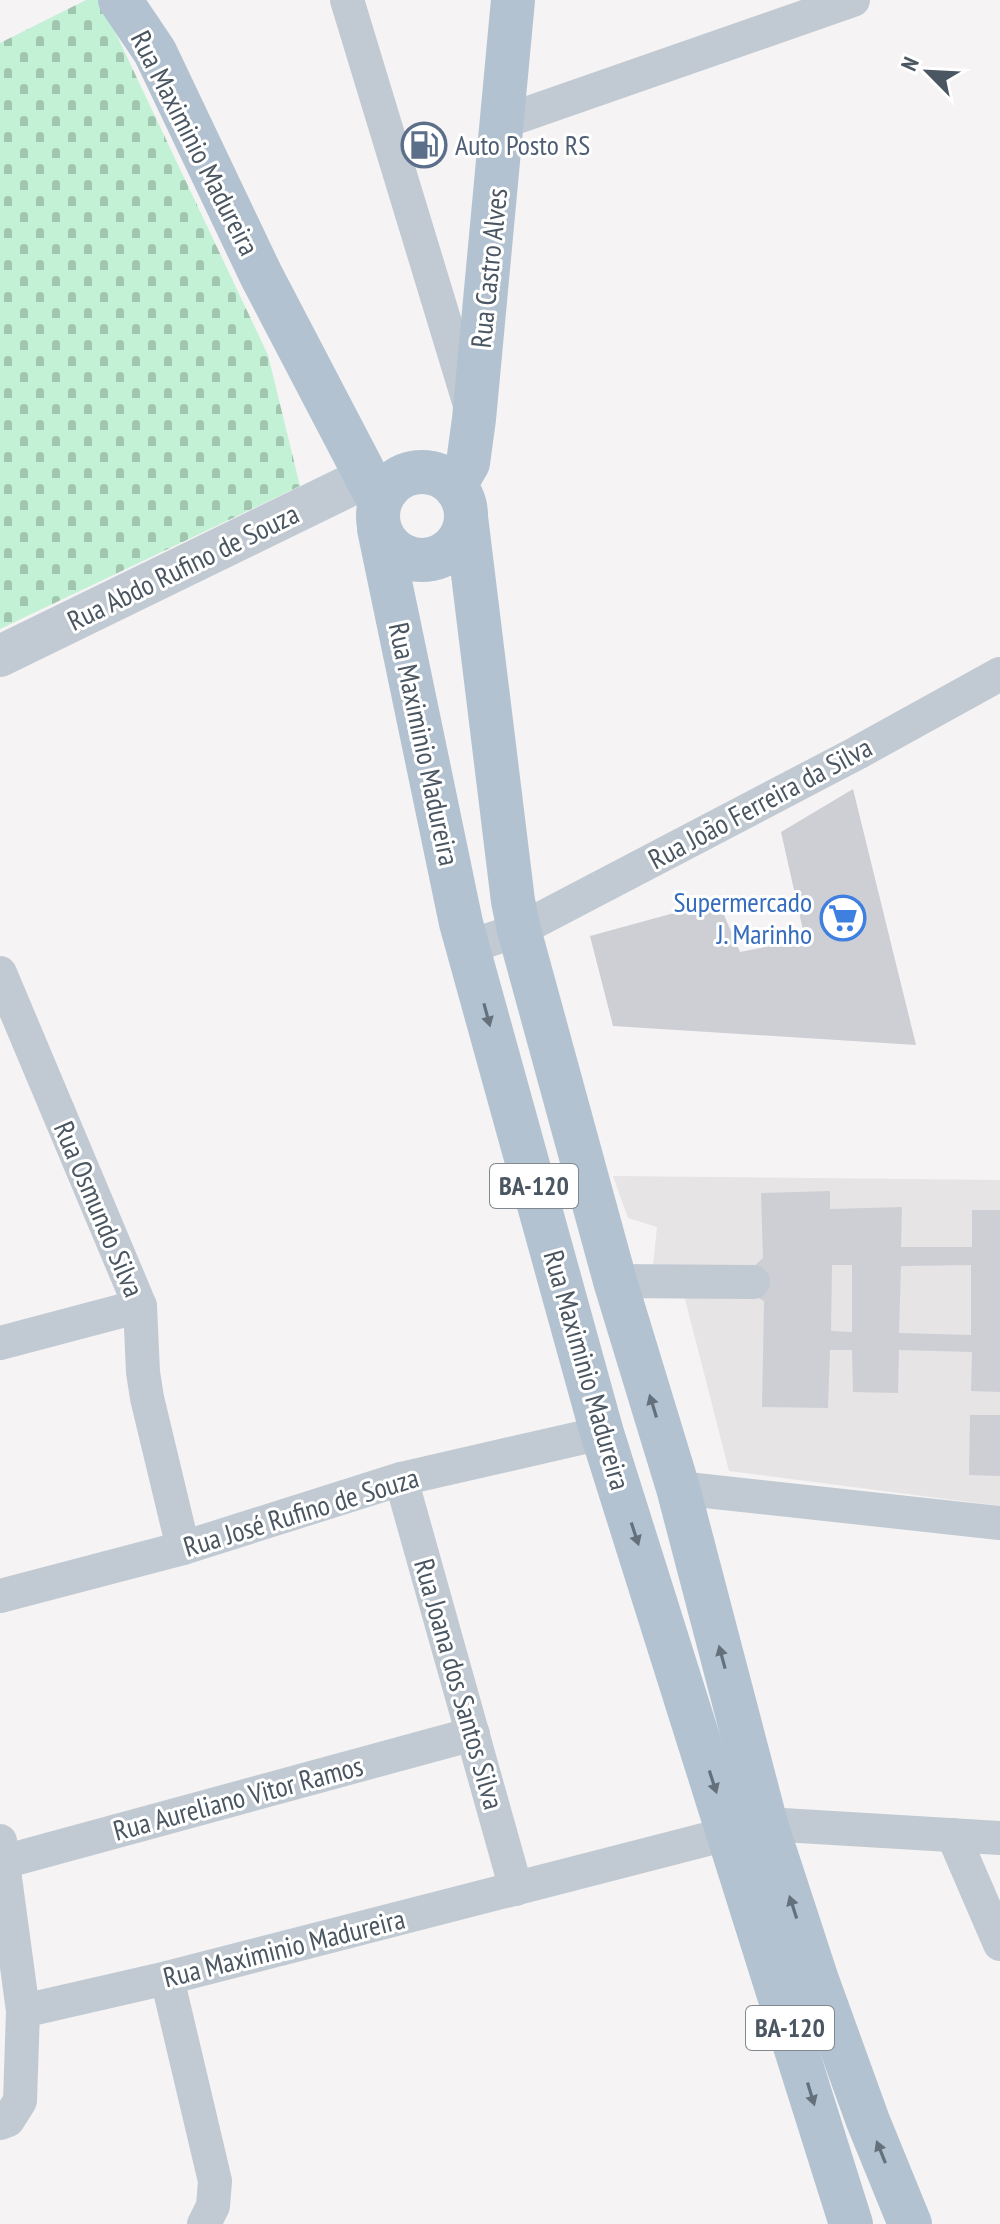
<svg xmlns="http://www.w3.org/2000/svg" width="1000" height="2224" font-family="'PT Sans Narrow',sans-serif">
<defs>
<pattern id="cemetery-stones" width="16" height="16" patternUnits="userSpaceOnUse" patternTransform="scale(2)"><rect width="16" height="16" fill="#c3f1d5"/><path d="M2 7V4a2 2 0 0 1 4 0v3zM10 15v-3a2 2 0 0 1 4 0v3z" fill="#a0c6b0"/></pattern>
</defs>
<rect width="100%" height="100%" fill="#f5f3f3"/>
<!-- education -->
<path fill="#e6e4e5" d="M613 1176 1000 1180V1506L729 1471 684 1295 650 1294 657 1227 628 1218Z"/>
<!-- cemetery -->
<path fill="url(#cemetery-stones)" d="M86 0H100L268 355 300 486 0 629V43Z"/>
<!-- building -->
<g fill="#cdcfd5" fill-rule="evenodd">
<path d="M853 789 916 1045 613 1026 590 936 718 901 740 952 805 939 781 832Z"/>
<path d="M830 1191V1209L902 1207 901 1247H972V1210H1000V1392L971 1391 972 1352 899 1350 898 1393 853 1392 852 1350H830L828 1408 762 1407 764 1301 753 1295 752 1268 763 1258 761 1193ZM832 1265H852V1332L831 1331ZM971 1265V1335L899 1333 901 1266Z"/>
<path d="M970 1415H1000V1476L969 1475Z"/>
</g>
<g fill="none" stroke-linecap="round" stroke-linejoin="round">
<!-- minor -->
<g stroke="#c1cad2" stroke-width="34">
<path d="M347 0 470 405"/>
<path d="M503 122 853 0"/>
<path d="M468 947 519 930 857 753 1000 674"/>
<path d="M0 973 140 1306 143 1372 147 1398 183 1548"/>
<path d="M615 1281 753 1282"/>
<path d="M0 1343 140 1306"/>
<path d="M401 1479 516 1889"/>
<path d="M678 1488 1000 1523"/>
<path d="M0 1596 183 1548 401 1479 602 1433"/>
<path d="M953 1835 1000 1944"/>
<path d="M3 1862 473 1734"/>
<path d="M167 1978 215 2181 213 2206 204 2224"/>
<path d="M23 2011 167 1978 766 1824 1000 1838"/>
<path d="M0 2123 8 2120 20 2101 23 2011 0 1841"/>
</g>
<!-- tertiary -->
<path stroke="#c1cad2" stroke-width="42" d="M0 656 367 477"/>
<!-- primary -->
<g stroke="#b3c2d1" stroke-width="44">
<path d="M120 0 155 52 261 275 379 501"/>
<circle cx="422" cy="516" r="44"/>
<path d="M455 485 468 463 474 419 513 0"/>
<path d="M466 517 513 901 519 930 615 1281 678 1488 766 1824 817 1980 868 2121 910 2224"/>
<path d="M379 529 461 923 602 1433 851 2224"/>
</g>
</g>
<!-- one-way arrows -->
<defs><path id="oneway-solid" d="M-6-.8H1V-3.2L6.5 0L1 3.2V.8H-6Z" transform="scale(2)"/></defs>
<g fill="#64717d">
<use href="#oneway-solid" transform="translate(487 1015) rotate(75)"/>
<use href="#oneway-solid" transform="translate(653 1406) rotate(-107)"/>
<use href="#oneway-solid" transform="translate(635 1534) rotate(72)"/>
<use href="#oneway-solid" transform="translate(722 1657) rotate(-105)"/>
<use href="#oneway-solid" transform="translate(713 1782) rotate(72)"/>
<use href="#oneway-solid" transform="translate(793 1907) rotate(-108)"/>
<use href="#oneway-solid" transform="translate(811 2094) rotate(73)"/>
<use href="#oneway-solid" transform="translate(881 2152) rotate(-112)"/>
</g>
<!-- icons -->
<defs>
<g id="fuel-ring" transform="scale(2.3)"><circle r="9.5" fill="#fff" stroke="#5c6f8a" stroke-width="1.5"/><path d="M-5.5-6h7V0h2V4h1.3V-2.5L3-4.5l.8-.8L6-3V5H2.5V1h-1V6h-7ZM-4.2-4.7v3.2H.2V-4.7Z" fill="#5c6f8a"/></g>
<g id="supermarket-ring" transform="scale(2.3)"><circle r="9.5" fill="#fff" stroke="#3f7fe0" stroke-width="1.5"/><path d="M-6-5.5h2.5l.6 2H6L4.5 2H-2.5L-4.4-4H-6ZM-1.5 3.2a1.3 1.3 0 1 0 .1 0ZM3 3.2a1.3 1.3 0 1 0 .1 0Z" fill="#3f7fe0"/></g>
</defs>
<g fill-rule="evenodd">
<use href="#fuel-ring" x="424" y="145"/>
<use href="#supermarket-ring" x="843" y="918"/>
</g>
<g text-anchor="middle" stroke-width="6" stroke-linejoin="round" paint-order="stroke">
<!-- shield labels -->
<g fill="#fff" stroke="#808990" stroke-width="2">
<rect x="490" y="1164" width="88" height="44" rx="6"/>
<rect x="746" y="2006" width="88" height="44" rx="6"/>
</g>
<g font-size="26" font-weight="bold" fill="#4a5661">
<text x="534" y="1195">BA-120</text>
<text x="790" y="2037">BA-120</text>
</g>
<!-- street labels -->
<g font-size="28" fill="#4a5661" stroke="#fff">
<text transform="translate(195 143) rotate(63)" y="10">Rua Maximinio Madureira</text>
<text transform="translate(489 268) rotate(-84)" y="10">Rua Castro Alves</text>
<text transform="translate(183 567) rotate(-26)" y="10">Rua Abdo Rufino de Souza</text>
<text transform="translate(424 744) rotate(78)" y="10">Rua Maximinio Madureira</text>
<text transform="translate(760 803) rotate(-28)" y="10">Rua João Ferreira da Silva</text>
<text transform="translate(99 1209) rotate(67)" y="10">Rua Osmundo Silva</text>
<text transform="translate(587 1370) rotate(74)" y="10">Rua Maximinio Madureira</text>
<text transform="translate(301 1512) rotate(-17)" y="10">Rua José Rufino de Souza</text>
<text transform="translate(459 1684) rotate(74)" y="10">Rua Joana dos Santos Silva</text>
<text transform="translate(238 1798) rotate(-15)" y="10">Rua Aureliano Vitor Ramos</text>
<text transform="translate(284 1948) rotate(-14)" y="10">Rua Maximinio Madureira</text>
</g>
<!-- service labels -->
<g font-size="28" fill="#4e5e75" stroke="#fff" text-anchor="start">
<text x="455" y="155">Auto Posto RS</text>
</g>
<!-- shop labels -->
<g font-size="28" fill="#366cbe" stroke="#fff" text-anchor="end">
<text x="812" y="912">Supermercado<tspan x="812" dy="32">J. Marinho</tspan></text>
</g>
</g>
<!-- north arrow -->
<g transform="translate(928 72) rotate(294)" stroke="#ffffff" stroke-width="6" paint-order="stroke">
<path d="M0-6L14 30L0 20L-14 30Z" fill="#4a5661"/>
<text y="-12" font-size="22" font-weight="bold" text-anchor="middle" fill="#4a5661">N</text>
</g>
</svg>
